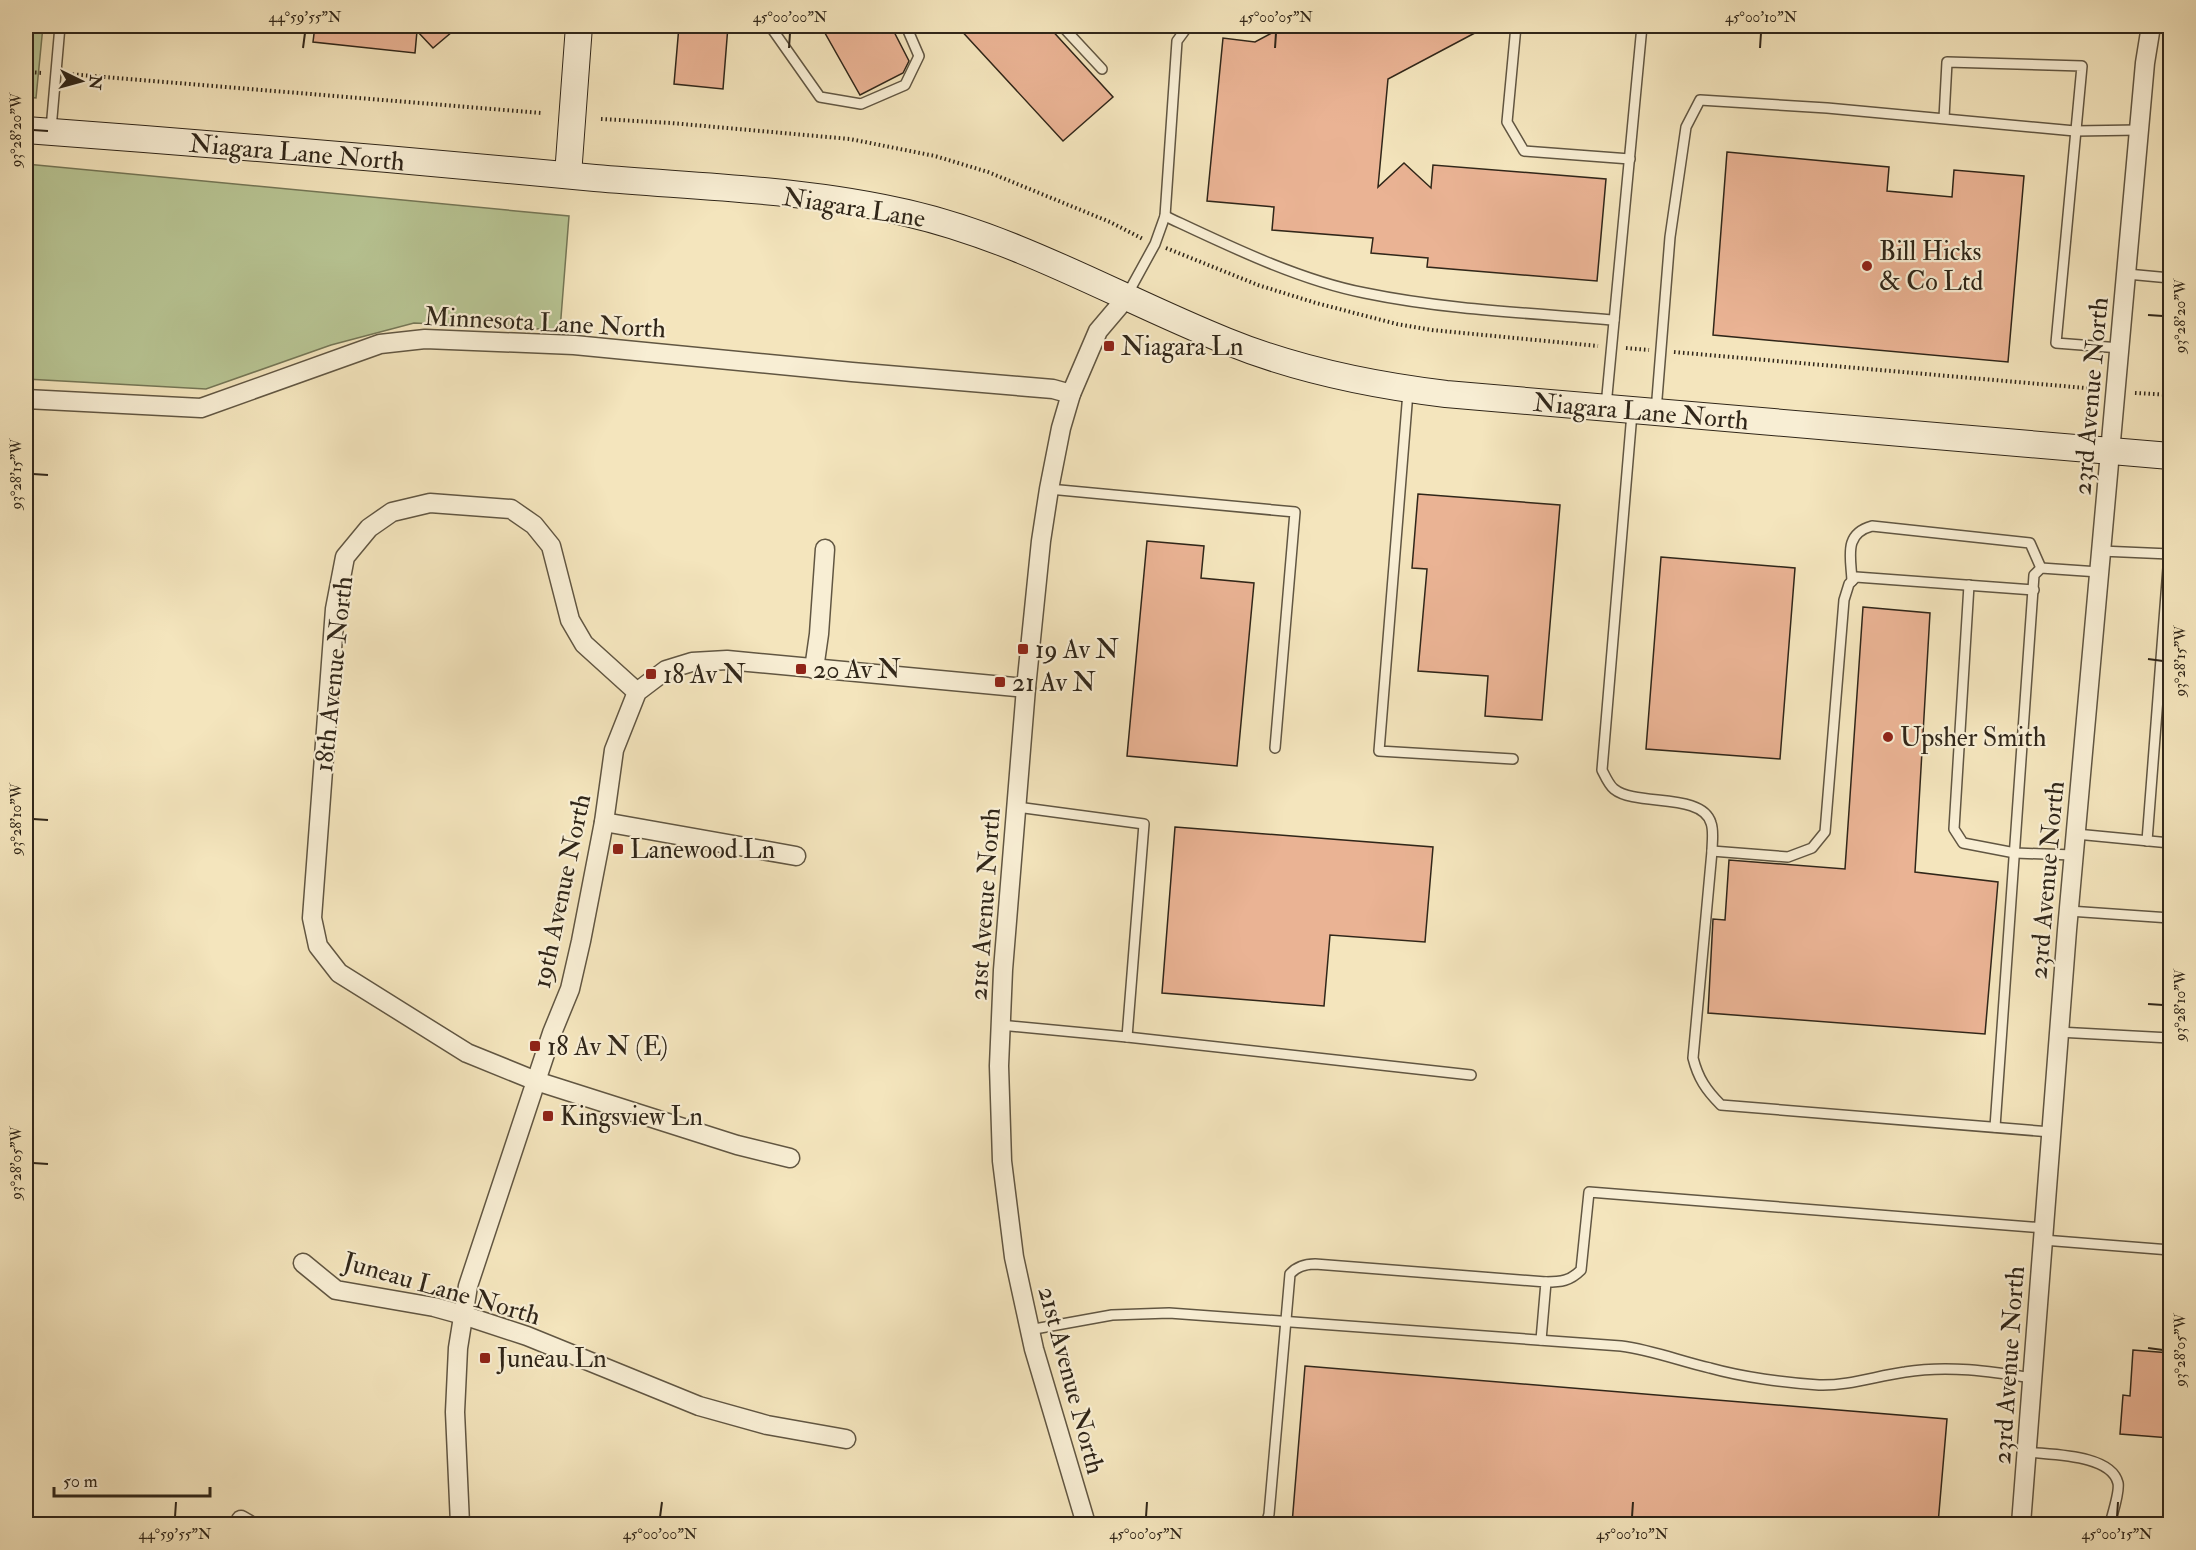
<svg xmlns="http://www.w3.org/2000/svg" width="2196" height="1550" font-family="'IM FELL Double Pica',serif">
<rect width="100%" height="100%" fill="#f4e5bd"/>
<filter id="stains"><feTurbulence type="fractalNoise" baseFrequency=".00333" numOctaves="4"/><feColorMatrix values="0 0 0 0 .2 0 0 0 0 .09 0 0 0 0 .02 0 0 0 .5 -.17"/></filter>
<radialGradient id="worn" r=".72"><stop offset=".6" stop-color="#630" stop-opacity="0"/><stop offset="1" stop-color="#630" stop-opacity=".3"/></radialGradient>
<!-- green -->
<g fill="#b8c594" stroke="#747656" stroke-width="1.5">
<path d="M26 26H43L36 98 26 97Z"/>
<path d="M26 164 569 216 560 330 414 323 331 345 206 389 26 379Z"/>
</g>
<!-- building -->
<g fill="#eab394" stroke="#302619" stroke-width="1.5">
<path d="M315 26H459L433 48 417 31 415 53 313 42Z"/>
<path d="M679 26H728L723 89 674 84Z"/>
<path d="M821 26H891L909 61 903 73 860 95Z"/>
<path d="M957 26H1048L1113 97 1063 141Z"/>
<path d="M1285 26H1488L1388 79 1378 187 1404 163 1431 188 1433 165 1606 179 1597 281 1427 267 1428 258 1371 253 1373 238 1272 230 1274 207 1207 201 1223 38 1255 42Z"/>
<path d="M1727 152 1889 167 1887 191 1952 197 1954 170 2024 176 2008 362 1713 335Z"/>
<path d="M1418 494 1560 505 1542 720 1485 716 1488 676 1418 671 1427 569 1412 568Z"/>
<path d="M1147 541 1204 546 1201 578 1254 583 1237 766 1127 756Z"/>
<path d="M1661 557 1795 568 1780 759 1646 749Z"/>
<path d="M1863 607 1930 613 1915 872 1998 882 1985 1034 1708 1013 1713 919 1725 920 1729 860 1845 869Z"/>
<path d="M1175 827 1433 847 1425 942 1330 935 1324 1006 1162 993Z"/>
<path d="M2133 1350 2170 1353V1438L2120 1434 2123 1395 2130 1396Z"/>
<path d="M1305 1366 1947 1419 1938 1524H1292Z"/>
</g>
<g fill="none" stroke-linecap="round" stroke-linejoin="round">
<!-- lane casing -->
<g stroke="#615642" stroke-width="12">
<g id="lane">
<path d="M770 26 820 97 861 104 905 85 919 56 906 26"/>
<path d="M1062 26 1102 69"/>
<path d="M1516 26 1507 122 1524 151 1630 159"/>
<path d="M1944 118 1947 62 2082 66 2056 343 2120 348"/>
<path d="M51 129 60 26"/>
<path d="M1165 216C1227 245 1298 280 1365 293 1447 310 1531 313 1614 320"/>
<path d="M2127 274 2170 278"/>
<path d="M1127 295 1155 244 1165 216 1177 41 1188 26"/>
<path d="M1408 392 1379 751 1513 759"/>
<path d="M1606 406 1642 26"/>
<path d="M1656 411 1670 237 1686 127 1700 100 1827 108 2075 131 2139 130"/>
<path d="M1632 413 1602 770C1605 776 1609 785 1614 789 1636 807 1702 792 1711 823 1714 831 1712 842 1712 851L1693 1058C1698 1078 1706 1090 1721 1105L2051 1132"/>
<path d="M1049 489 1295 512 1275 748"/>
<path d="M2101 551 2170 554"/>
<path d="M1852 581C1851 557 1843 534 1872 526L2030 543 2041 568"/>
<path d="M1969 585 1954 829 1963 843 2015 853 2073 855"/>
<path d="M1017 807 1144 824 1127 1037"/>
<path d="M2076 834 2170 843"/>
<path d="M2147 841 2169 555"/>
<path d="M1712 851 1788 857 1812 848 1825 832 1844 600 1849 584 1856 577 2034 590"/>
<path d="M2069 911 2170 918"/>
<path d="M1000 1025 1127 1037 1471 1075"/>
<path d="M2058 1032 2170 1038"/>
<path d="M1995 1127 2034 575 2041 568 2099 572"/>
<path d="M2043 1240 2170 1250"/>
<path d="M1546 1282C1561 1282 1570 1281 1581 1270L1589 1192 2044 1228"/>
<path d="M1029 1330 1112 1315 1169 1313 1621 1346C1652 1350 1680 1361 1710 1368 1742 1377 1786 1383 1819 1385 1848 1386 1876 1376 1905 1372 1947 1365 1990 1371 2032 1378"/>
<path d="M2027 1452C2051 1455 2111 1454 2118 1483 2120 1492 2112 1515 2110 1524"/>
<path d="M1266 1524 1269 1514 1290 1274C1297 1266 1305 1264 1315 1264L1546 1282 1541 1340"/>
</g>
</g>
<!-- street casing -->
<g stroke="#615642" stroke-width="21">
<g id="street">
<path d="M26 399 201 408 380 344 425 339 574 345 852 372 1053 389 1071 394"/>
<path d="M814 669 819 634 825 549"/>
<path d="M637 692 584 644 570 620 551 546 534 525 511 509 430 503 392 512 369 528 345 557 335 609 312 918 318 946 339 973 467 1053 536 1081 737 1145 790 1158"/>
<path d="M604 822 796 856"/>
<path d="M303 1263 336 1290 434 1307 463 1315 527 1336 699 1406 767 1425 846 1439"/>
<path d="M241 1520 248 1524"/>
<path d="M460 1524 455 1412 458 1348 468 1286 552 1033 570 989 581 941 604 822 614 750 637 692 666 670 692 662 727 660 1026 688"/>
<path d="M1086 1524 1034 1349 1014 1257 1002 1161 999 1066 1003 970 1026 688 1041 541 1049 489 1061 428 1071 394 1098 331 1126 298"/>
<path d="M2021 1524 2067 930 2145 63 2151 26"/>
</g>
</g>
<!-- secondary casing -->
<g stroke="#302619" stroke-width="28">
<g id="secondary">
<path d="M26 130C215 144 405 160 595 178 699 187 805 189 907 213 1020 239 1119 298 1226 341 1297 370 1371 385 1446 394L2170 456"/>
<path d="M568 175 579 26"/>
</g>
</g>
<!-- path -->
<g stroke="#302619" stroke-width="4" stroke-dasharray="1.5 3" stroke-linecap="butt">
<path d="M26 72 43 73"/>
<path d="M68 74 541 113"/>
<path d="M601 119 671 123 850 139 935 156 988 172 1110 222 1143 239"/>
<path d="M1166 248 1258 285 1316 303 1397 324 1432 330 1598 346"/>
<path d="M1626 348 1649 350"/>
<path d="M1674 352 2097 389"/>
<path d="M2135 393 2170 395"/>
</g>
<!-- lane -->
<use href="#lane" stroke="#f8eed4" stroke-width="9"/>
<!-- street -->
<use href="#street" stroke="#f8eed4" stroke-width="18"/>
<!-- secondary -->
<use href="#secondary" stroke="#f8eed4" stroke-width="26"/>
</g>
<!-- ticks -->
<path fill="none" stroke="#302619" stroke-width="2" d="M303 48 305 33M789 48 790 33M1275 48 1276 33M1760 48 1761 33M33 130 48 131M2148 315 2163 316M33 474 48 475M2148 659 2163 661M33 819 48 820M2148 1004 2163 1005M33 1163 48 1164M2148 1348 2163 1350M175 1517 176 1502M660 1517 662 1502M1146 1517 1147 1502M1632 1517 1633 1502M2117 1517 2118 1502"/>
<!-- markers -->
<g fill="#8f2418" stroke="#f8eed4" stroke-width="2">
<circle cx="1867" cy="266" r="6"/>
<rect x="1103" y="340" width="12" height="12" rx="3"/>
<rect x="1017" y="643" width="12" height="12" rx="3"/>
<rect x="795" y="663" width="12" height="12" rx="3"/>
<rect x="645" y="668" width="12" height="12" rx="3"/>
<rect x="994" y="676" width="12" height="12" rx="3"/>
<circle cx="1888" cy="737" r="6"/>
<rect x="612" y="843" width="12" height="12" rx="3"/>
<rect x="529" y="1040" width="12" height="12" rx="3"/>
<rect x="542" y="1110" width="12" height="12" rx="3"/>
<rect x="479" y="1352" width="12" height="12" rx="3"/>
</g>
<g text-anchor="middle" stroke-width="4.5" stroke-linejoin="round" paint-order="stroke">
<!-- street labels -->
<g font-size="26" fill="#302619" stroke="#f8eed4">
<text transform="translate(297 152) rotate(5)" y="9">Niagara Lane North</text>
<text transform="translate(854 207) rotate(9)" y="9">Niagara Lane</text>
<text transform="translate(545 322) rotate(3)" y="9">Minnesota Lane North</text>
<text transform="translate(2090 396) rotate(-85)" y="9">23rd Avenue North</text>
<text transform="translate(1641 411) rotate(5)" y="9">Niagara Lane North</text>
<text transform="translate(333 674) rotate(-84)" y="9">18th Avenue North</text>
<text transform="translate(2046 880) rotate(-85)" y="9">23rd Avenue North</text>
<text transform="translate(561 891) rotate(-78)" y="9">19th Avenue North</text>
<text transform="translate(984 904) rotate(-86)" y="9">21st Avenue North</text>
<text transform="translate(442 1288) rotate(16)" y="9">Juneau Lane North</text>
<text transform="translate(2008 1365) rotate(-86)" y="9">23rd Avenue North</text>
<text transform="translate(1072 1380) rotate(75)" y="9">21st Avenue North</text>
</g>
<!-- poi labels -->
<g font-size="26" fill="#302619" stroke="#f8eed4" text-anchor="start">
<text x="1879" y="260">Bill Hicks<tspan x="1879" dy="30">&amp; Co Ltd</tspan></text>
<text x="1121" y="355">Niagara Ln</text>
<text x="1035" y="658">19 Av N</text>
<text x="813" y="678">20 Av N</text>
<text x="663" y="683">18 Av N</text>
<text x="1012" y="691">21 Av N</text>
<text x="1900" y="746">Upsher Smith</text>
<text x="630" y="858">Lanewood Ln</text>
<text x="547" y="1055">18 Av N (E)</text>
<text x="560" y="1125">Kingsview Ln</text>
<text x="497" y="1367">Juneau Ln</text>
</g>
</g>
<!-- margin -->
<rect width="2196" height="1550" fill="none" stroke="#f4e5bd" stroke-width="66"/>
<!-- north arrow -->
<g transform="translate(81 81) rotate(95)" stroke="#f8eed4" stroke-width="4.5" paint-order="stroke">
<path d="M0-4.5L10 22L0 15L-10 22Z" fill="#302619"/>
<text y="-9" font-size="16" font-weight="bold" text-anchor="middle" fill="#302619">N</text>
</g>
<!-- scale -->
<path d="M54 1487v9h156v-9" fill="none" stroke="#302619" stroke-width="3"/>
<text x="63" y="1487" font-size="18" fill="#302619" stroke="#f8eed4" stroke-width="4.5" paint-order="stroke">50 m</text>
<rect x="33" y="33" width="2130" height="1484" fill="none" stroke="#302619" stroke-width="2"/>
<g font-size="15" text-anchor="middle" fill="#302619">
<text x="305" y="22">44°59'55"N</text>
<text x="790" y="22">45°00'00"N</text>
<text x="1276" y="22">45°00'05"N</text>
<text x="1761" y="22">45°00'10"N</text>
<text transform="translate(16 130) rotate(-90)" y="5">93°28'20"W</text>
<text transform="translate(2180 316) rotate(-90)" y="5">93°28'20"W</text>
<text transform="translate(16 474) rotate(-90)" y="5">93°28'15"W</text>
<text transform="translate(2180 661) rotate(-90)" y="5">93°28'15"W</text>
<text transform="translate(16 819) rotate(-90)" y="5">93°28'10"W</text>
<text transform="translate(2180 1005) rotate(-90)" y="5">93°28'10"W</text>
<text transform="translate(16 1163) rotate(-90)" y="5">93°28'05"W</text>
<text transform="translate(2180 1350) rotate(-90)" y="5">93°28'05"W</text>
<text x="175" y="1539">44°59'55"N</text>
<text x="660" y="1539">45°00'00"N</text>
<text x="1146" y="1539">45°00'05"N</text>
<text x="1632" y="1539">45°00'10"N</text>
<text x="2117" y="1539">45°00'15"N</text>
</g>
<rect width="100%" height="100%" filter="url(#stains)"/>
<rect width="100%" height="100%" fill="url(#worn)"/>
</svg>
